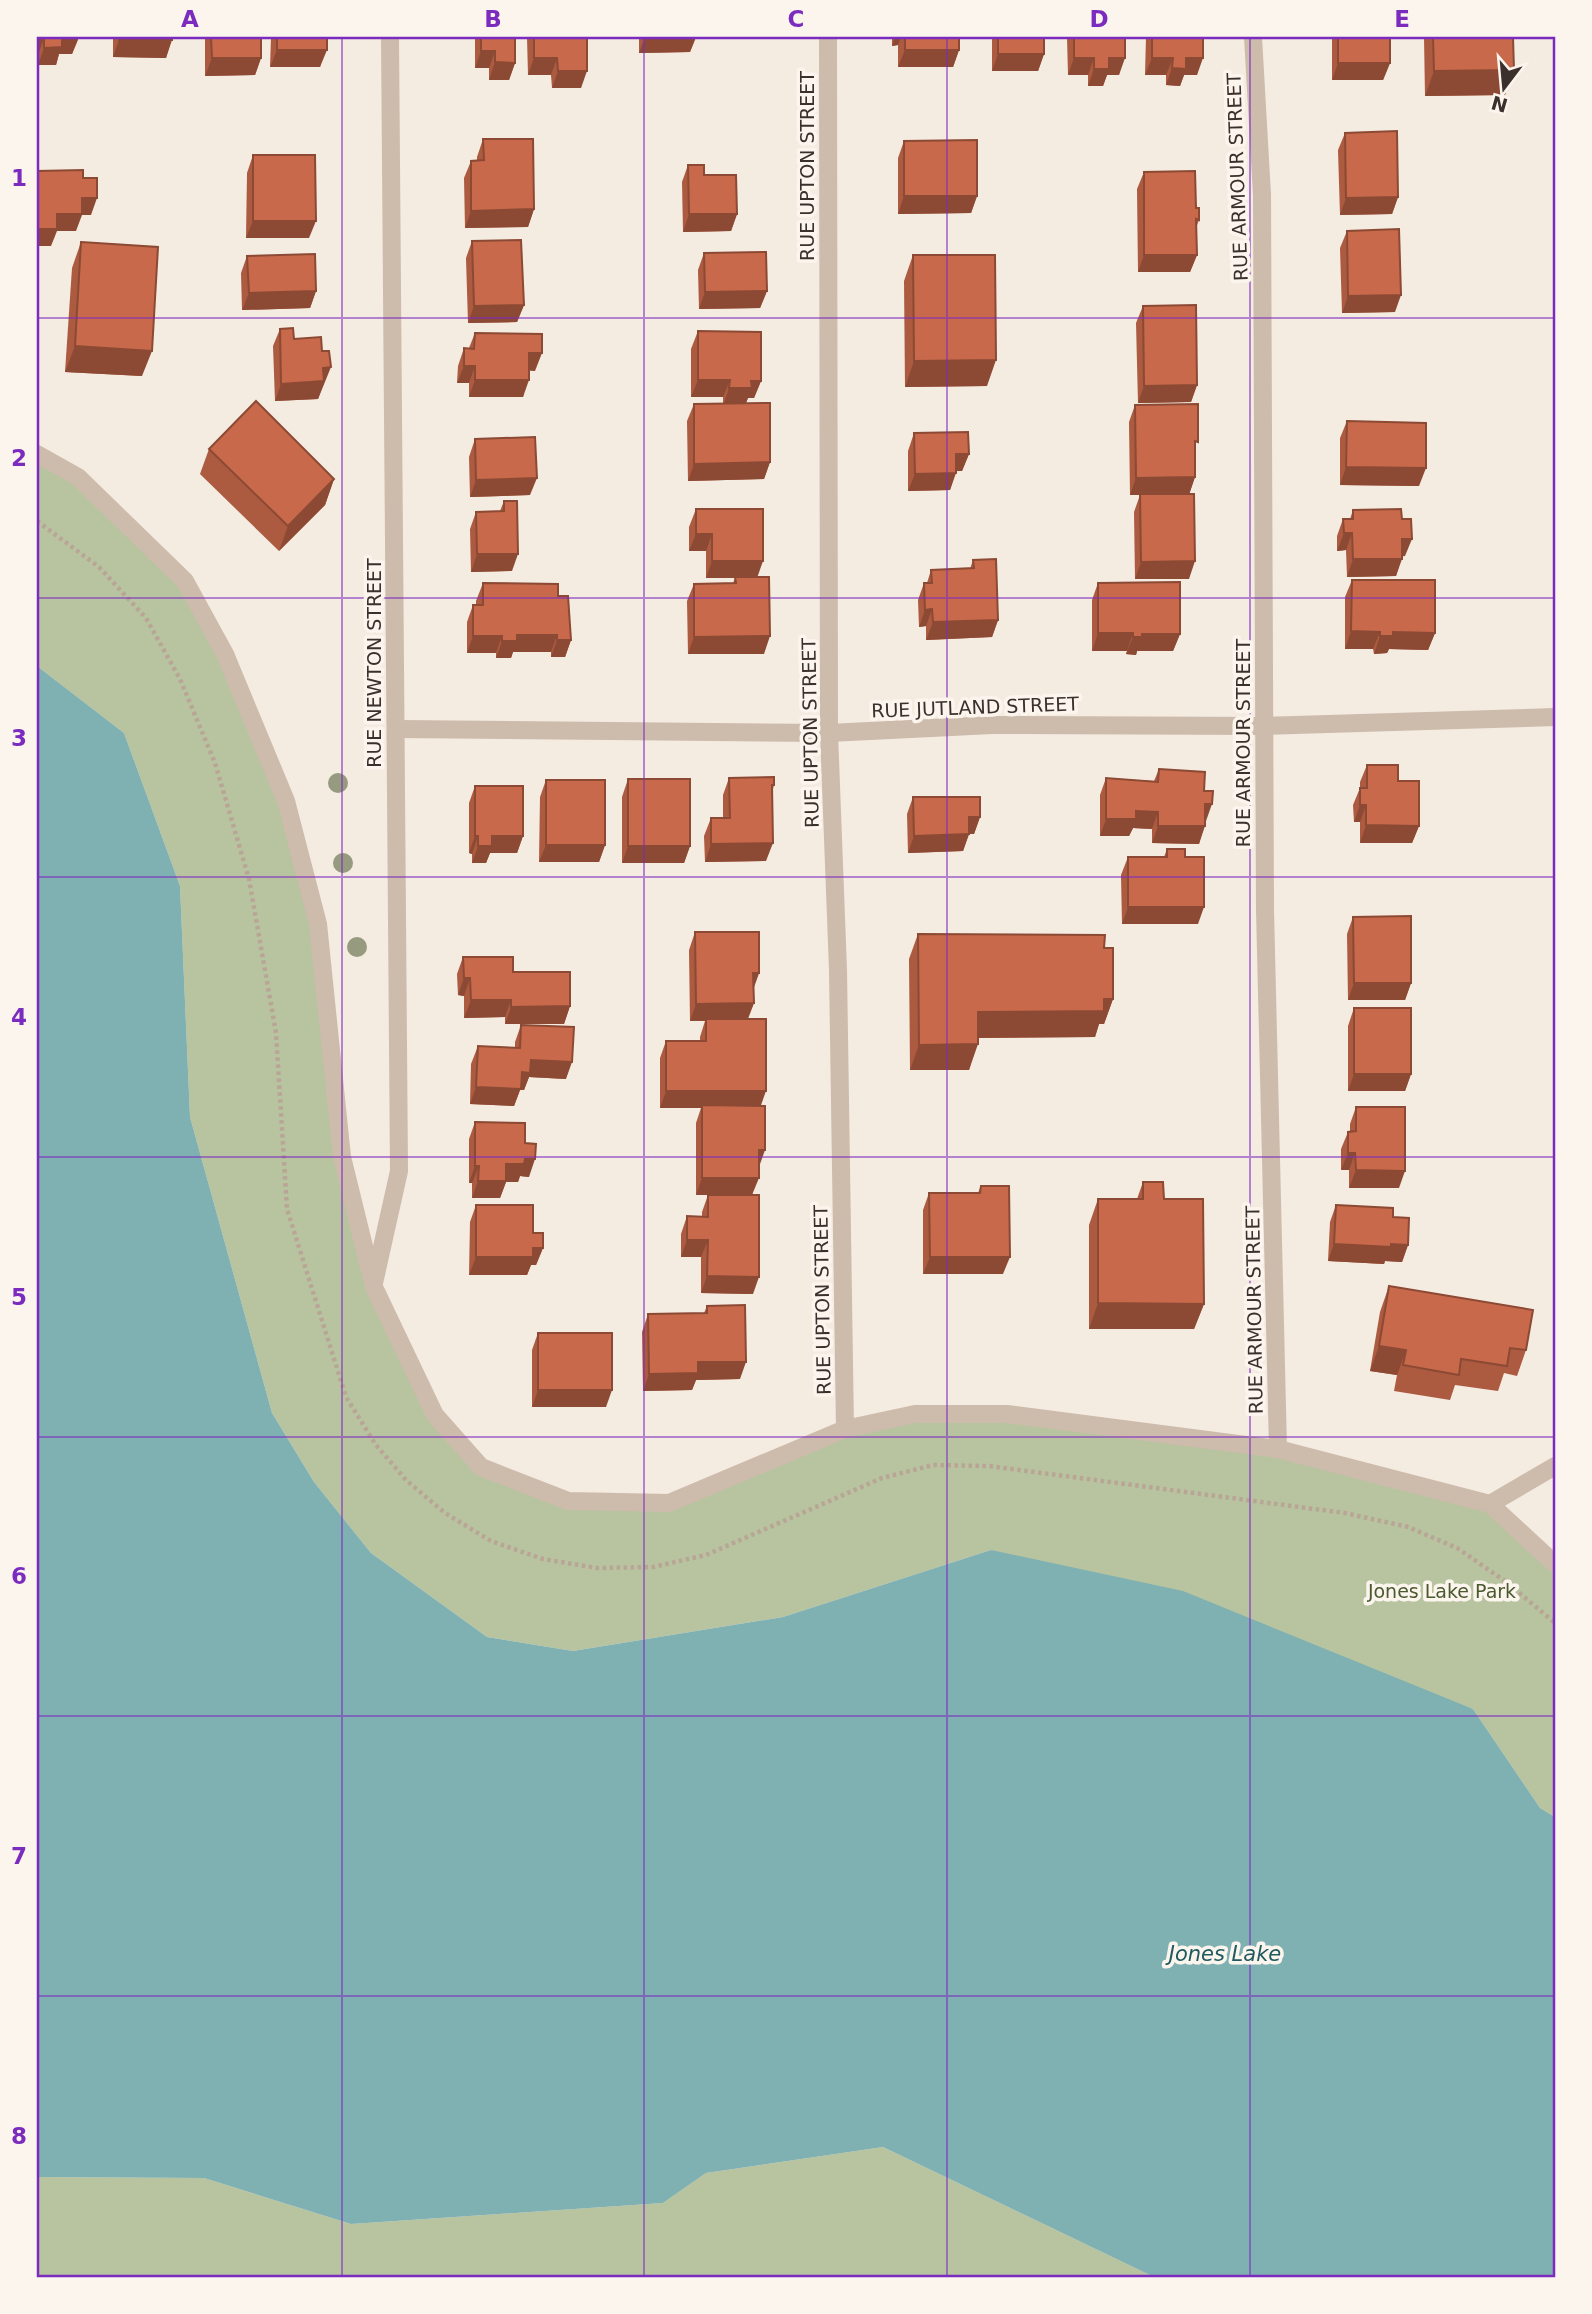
<svg xmlns="http://www.w3.org/2000/svg" width="1592" height="2314" font-family="'DejaVu Sans',sans-serif">
<rect width="100%" height="100%" fill="#f4ebe1"/>
<!-- green -->
<g fill="#b8c4a0">
<path d="M37 454 78 477 185 581 286 801 318 924 342 1157 374 1287 435 1415 481 1466 568 1501 669 1503 845 1429 1007 1414 1278 1449 1490 1504 1555 1561V1817L1540 1808 1473 1709 991 1550 783 1617 573 1651 487 1637 371 1553 314 1482 272 1413 190 1117 180 886 124 733 37 666Z"/>
<path d="M883 2147 1154 2277H37V2177L204 2178 351 2224 663 2203 706 2173Z"/>
</g>
<!-- water -->
<path fill="#7fb0b2" d="M37 666 124 733 180 886 190 1117 272 1413 314 1482 371 1553 487 1637 573 1651 783 1617 991 1550 1183 1591 1473 1709 1540 1808 1555 1817V2277H1154L883 2147 706 2173 663 2203 351 2224 204 2178 37 2177Z"/>
<g fill="none" stroke-linecap="round" stroke-linejoin="round">
<!-- path -->
<path stroke="#b9a596" stroke-width="4.5" stroke-dasharray="3.5 3.5" stroke-linecap="butt" d="M37 521 99 567 146 618 180 679 215 763 249 879 276 1033 287 1209 346 1397 376 1445 406 1480 445 1513 491 1541 543 1559 597 1568 653 1567 706 1555 882 1478 933 1465 989 1466 1345 1513 1408 1527 1457 1548 1505 1581 1555 1623"/>
<!-- minor -->
<g stroke="#cdbbac" stroke-width="18">
<path d="M828 37 829 733 838 970 845 1429"/>
<path d="M1253 37 1262 195 1265 910 1278 1449"/>
<path d="M37 454 78 477 185 581 225 654 286 801 318 924 342 1157 374 1287 435 1415 481 1467 568 1501 669 1503 845 1429 915 1414H1007L1278 1449 1490 1504 1555 1564"/>
<path d="M396 729 829 733 992 725 1264 726 1555 717"/>
<path d="M374 1283 399 1171 390 37"/>
<path d="M1490 1504 1555 1466"/>
</g>
</g>
<!-- trees -->
<g fill="#969b7f">
<circle cx="338" cy="783" r="10"/>
<circle cx="343" cy="863" r="10"/>
<circle cx="357" cy="947" r="10"/>
</g>
<!-- wall -->
<g fill="#ac5a40">
<path d="M37 37H79L72 54H59L56 65H38Z"/>
<path d="M113 37H172L166 58 113 57Z"/>
<path d="M205 37H261V58L255 75 205 76Z"/>
<path d="M271 37H327L320 67H270Z"/>
<path d="M475 37H515V63L509 80H489V68H475Z"/>
<path d="M527 37H587L581 88H552L551 75H528Z"/>
<path d="M639 37H696L690 52 639 53Z"/>
<path d="M892 37H959V50L953 67H898V45L892 46Z"/>
<path d="M992 37H1044V54L1038 71H992Z"/>
<path d="M1067 37H1125L1119 75H1107L1103 86H1088V75H1068Z"/>
<path d="M1146 37H1203L1197 75H1184L1180 86 1166 85V75H1145Z"/>
<path d="M1332 37H1390V63L1383 80H1332Z"/>
<path d="M1424 37H1513L1505 95 1425 96Z"/>
<path d="M1345 133 1398 197 1392 214 1340 215 1338 150Z"/>
<path d="M483 139 534 209 528 227 465 228 464 178 471 161 477 160V157Z"/>
<path d="M904 141 977 196 971 213 898 214V158Z"/>
<path d="M253 155 309 238H246L247 173Z"/>
<path d="M688 165 704 175 737 214 731 231 683 232 682 182Z"/>
<path d="M1144 172 1196 208 1199 220 1196 228 1197 255 1190 272H1138L1137 189Z"/>
<path d="M1347 231 1395 312 1342 313 1340 248Z"/>
<path d="M472 241 524 305 517 322 468 323 466 258Z"/>
<path d="M81 242 142 376 65 372 72 268Z"/>
<path d="M704 253 767 291 760 308 699 309 698 270Z"/>
<path d="M913 255 987 386 905 387 904 281Z"/>
<path d="M247 256 316 291 310 308 242 310 241 273Z"/>
<path d="M1143 306 1197 385 1191 402 1138 403 1136 323Z"/>
<path d="M280 329 324 385H323L318 399 275 401 273 346Z"/>
<path d="M698 331 761 381 754 398H748L746 403 770 462 764 479 688 481 687 421 694 404 723 403V397H691V349Z"/>
<path d="M475 333 535 371 529 370 523 397H469V383H457L458 366 464 348H469Z"/>
<path d="M1135 405 1195 450V477L1189 494V579H1135L1134 512 1140 495H1130L1129 422Z"/>
<path d="M1347 421 1419 486 1340 485V438Z"/>
<path d="M914 433 969 454 962 471H956L950 490 908 491V451Z"/>
<path d="M475 439 530 495 470 497 469 457Z"/>
<path d="M209 449 334 479 325 505 279 551 200 474Z"/>
<path d="M504 501 512 571 471 572 470 529 476 512 500 511Z"/>
<path d="M696 509 757 577 764 654H688L687 601 694 584 733 583 735 578H706V551H689V527Z"/>
<path d="M1353 510 1402 519 1405 556H1402L1396 576 1347 577 1346 550 1337 551V536L1343 519H1350Z"/>
<path d="M973 560 998 620 992 637 926 640V626L919 627 918 600 924 583H927L931 570 970 569Z"/>
<path d="M1352 580 1435 633 1428 650 1389 649 1387 653 1374 654 1373 649H1345V597Z"/>
<path d="M483 583 558 596 571 640 565 657H551V652H513L511 658H496V653H467V622L473 605H476V601Z"/>
<path d="M1098 583 1180 634 1173 651H1137L1136 655 1126 654 1127 651H1092V600Z"/>
<path d="M1367 765 1398 781 1419 826 1412 843H1360V822H1354L1353 805 1360 788V782Z"/>
<path d="M1159 769 1204 791 1206 821H1205L1199 844 1152 843V829L1133 828 1129 836H1100V795L1106 778 1154 781Z"/>
<path d="M729 778 774 785 772 793 766 861 705 862 704 836 711 818H723V795Z"/>
<path d="M628 779 690 846 684 863H622V797Z"/>
<path d="M546 780 605 845 599 862H539L540 797Z"/>
<path d="M475 786 523 836 517 853H490L486 863H472V854L469 853V803Z"/>
<path d="M913 797 980 817 974 834H969L963 851 908 853 907 814Z"/>
<path d="M1167 849 1198 924H1122L1121 875 1128 857H1164Z"/>
<path d="M1353 917 1411 983 1405 1000H1348L1347 934Z"/>
<path d="M695 932 759 973 753 989 754 1003 748 1019 761 1106 759 1167 752 1195 753 1294 701 1293V1257H681V1234L687 1216 702 1217V1212L708 1195H696V1123L701 1108H660V1058L666 1041H700V1037L705 1021H690L689 950Z"/>
<path d="M918 934 1104 948 1113 999 1104 1024H1099L1095 1037 978 1038 969 1070H910L909 959Z"/>
<path d="M463 957 513 972 570 1006 564 1024H505V1017L464 1018V996L458 995 457 974Z"/>
<path d="M1354 1008 1411 1074 1405 1091H1348V1026Z"/>
<path d="M521 1025 566 1079 529 1077 524 1090H520L514 1106 470 1104 471 1064 478 1046 515 1048V1042Z"/>
<path d="M1356 1107 1399 1188H1349V1170H1341V1149L1348 1132 1350 1131V1124Z"/>
<path d="M475 1122 525 1143 529 1177 520 1176 518 1182H506L500 1198H472V1183H469V1139Z"/>
<path d="M1143 1182 1164 1199 1204 1304 1194 1329H1089V1225L1098 1199H1137Z"/>
<path d="M981 1186 1003 1274H923V1210L929 1193H978Z"/>
<path d="M476 1205 533 1233 543 1248 536 1265H531L527 1275H469L470 1222Z"/>
<path d="M1336 1205 1393 1217 1408 1245 1402 1262 1385 1261 1384 1264 1328 1261 1330 1222Z"/>
<path d="M1389 1286 1526 1350 1517 1376 1504 1373 1498 1391 1455 1385 1450 1400 1394 1391 1397 1375 1370 1371 1380 1312Z"/>
<path d="M707 1306 740 1379 696 1380 692 1390 643 1391 642 1332 648 1314 704 1313Z"/>
<path d="M538 1333 606 1407H532V1350Z"/>
</g>
<!-- shaded-wall -->
<g fill="#8c4a34">
<path d="M62 37H79L72 54H59L56 65H38L44 48Z"/>
<path d="M645 37H696L690 52 639 53Z"/>
<path d="M895 37H901L898 45 892 46Z"/>
<path d="M37 38H44L38 55H37Z"/>
<path d="M119 40H172L166 58 113 57Z"/>
<path d="M277 50H327L320 67H270Z"/>
<path d="M905 50H959L953 67H898Z"/>
<path d="M481 51H495L489 68H475Z"/>
<path d="M998 54H1044L1038 71H992Z"/>
<path d="M212 58H261L255 75 205 76Z"/>
<path d="M534 58H557L551 75H528Z"/>
<path d="M1074 58H1094L1088 75H1068Z"/>
<path d="M1109 58H1125L1119 75H1107L1103 86H1088L1094 69Z"/>
<path d="M1152 58H1173L1166 75H1145Z"/>
<path d="M1186 58H1203L1197 75H1184L1180 86 1166 85 1172 68Z"/>
<path d="M495 62 515 63 509 80H489Z"/>
<path d="M1338 63H1390L1383 80H1332Z"/>
<path d="M1514 70 1505 95 1425 96 1434 71Z"/>
<path d="M558 71H587L581 88H552Z"/>
<path d="M904 196H977L971 213 898 214Z"/>
<path d="M1398 197 1392 214 1340 215 1346 198Z"/>
<path d="M82 198H97L91 215H82L76 231H57L51 246H37V229L57 214Z"/>
<path d="M534 209 528 227 465 228 471 211Z"/>
<path d="M689 214H737L731 231 683 232Z"/>
<path d="M253 221H316L309 238H246Z"/>
<path d="M1144 255H1197L1190 272H1138Z"/>
<path d="M316 291 310 308 242 310 249 293Z"/>
<path d="M767 291 760 308 699 309 705 292Z"/>
<path d="M1401 295 1395 312 1342 313 1348 296Z"/>
<path d="M524 305 517 322 468 323 474 306Z"/>
<path d="M75 346 152 351 142 376 65 372Z"/>
<path d="M529 353H542L535 371 523 370Z"/>
<path d="M996 360 987 386 905 387 914 361Z"/>
<path d="M464 366H475L469 383H457Z"/>
<path d="M331 367 318 399 275 401 281 384 323 368Z"/>
<path d="M475 380H529L523 397H469Z"/>
<path d="M698 380H730L723 397H691Z"/>
<path d="M751 381H761L754 398H748L745 405 723 406 729 388Z"/>
<path d="M1197 385 1191 402 1138 403 1144 386Z"/>
<path d="M956 454H969L962 471H949Z"/>
<path d="M770 462 764 479 688 481 694 464Z"/>
<path d="M1346 467 1426 468 1419 486 1340 485Z"/>
<path d="M956 473 950 490 908 491 915 474Z"/>
<path d="M1195 477 1189 495H1130L1136 478Z"/>
<path d="M537 478 530 495 470 497 476 480Z"/>
<path d="M334 479 325 505 279 551 288 526Z"/>
<path d="M1344 533H1352L1346 550 1337 551Z"/>
<path d="M696 534H712L706 551H689Z"/>
<path d="M1402 539H1412L1405 556 1395 557Z"/>
<path d="M477 554H518L512 571 471 572Z"/>
<path d="M1353 559H1402L1396 576 1347 577Z"/>
<path d="M712 561H763L757 578H706Z"/>
<path d="M1195 561 1189 579H1135L1141 562Z"/>
<path d="M932 609 926 626 919 627 925 610Z"/>
<path d="M998 620 992 637 926 640 933 622Z"/>
<path d="M1351 631 1380 632 1373 649H1345Z"/>
<path d="M1393 632 1435 633 1428 650 1389 649 1387 653 1374 654 1380 636Z"/>
<path d="M1098 633H1133L1127 651H1092Z"/>
<path d="M1142 634H1180L1173 651H1137L1136 655 1126 654 1133 637Z"/>
<path d="M517 635H557L551 652H513L511 658H496L502 641Z"/>
<path d="M473 636H502L496 653H467Z"/>
<path d="M770 636 764 654H688L694 637Z"/>
<path d="M557 640H571L565 657H551Z"/>
<path d="M1205 804H1212L1206 821H1199Z"/>
<path d="M1360 805H1366L1360 822H1354Z"/>
<path d="M1136 811 1158 812 1152 829 1133 828 1129 836H1100L1106 819Z"/>
<path d="M969 817H980L974 834H969L963 851 908 853 914 836Z"/>
<path d="M1366 825 1419 826 1412 843H1360Z"/>
<path d="M1158 826H1205L1199 844 1152 843Z"/>
<path d="M475 836H478L472 854 469 853Z"/>
<path d="M492 836H523L517 853H490L486 863H472L478 846Z"/>
<path d="M773 843 766 861 705 862 711 844Z"/>
<path d="M546 845H605L599 862H539Z"/>
<path d="M628 846H690L684 863H622Z"/>
<path d="M1128 907H1204L1198 924H1122Z"/>
<path d="M753 973H759L753 990Z"/>
<path d="M464 978H470L464 996 458 995Z"/>
<path d="M1354 983H1411L1405 1000H1348Z"/>
<path d="M1104 999H1113L1104 1024H1099L1095 1037 968 1038 978 1012Z"/>
<path d="M471 1000H511L505 1017 464 1018Z"/>
<path d="M754 1003 747 1020 690 1021 696 1004Z"/>
<path d="M570 1006 564 1024H505L511 1007Z"/>
<path d="M978 1044 969 1070H910L919 1045Z"/>
<path d="M531 1060 572 1062 566 1079 529 1077 524 1090H520L514 1106 470 1104 476 1087 522 1072Z"/>
<path d="M1354 1074H1411L1405 1091H1348Z"/>
<path d="M666 1091H766L760 1108 702 1105 701 1108H660Z"/>
<path d="M759 1150H765L759 1167Z"/>
<path d="M1348 1153H1355L1349 1170H1341Z"/>
<path d="M525 1159H535L529 1177 520 1176 518 1182H506L500 1198H472L478 1181 506 1164Z"/>
<path d="M475 1166H479L472 1183H469Z"/>
<path d="M1356 1170 1405 1171 1399 1188H1349Z"/>
<path d="M702 1178H759L752 1195H696Z"/>
<path d="M687 1240H708L701 1257H681Z"/>
<path d="M1334 1244H1391L1408 1245 1402 1262 1385 1261 1384 1264 1328 1261Z"/>
<path d="M533 1248H543L536 1265H531L527 1275H469L476 1257Z"/>
<path d="M930 1257H1010L1003 1274H923Z"/>
<path d="M707 1276 759 1277 753 1294 701 1293Z"/>
<path d="M1098 1303 1204 1304 1194 1329H1089Z"/>
<path d="M1379 1346 1406 1350 1397 1375 1370 1371Z"/>
<path d="M698 1362H746L740 1379 696 1380 692 1390 643 1391 649 1374Z"/>
<path d="M538 1390H612L606 1407H532Z"/>
</g>
<!-- building -->
<g fill="#c8694b" stroke="#8c4a34" stroke-width="2">
<path d="M37 37H79H62V47L44 48V38Z"/>
<rect x="119" y="37" width="53" height="3"/>
<path d="M211 37H261V58H212Z"/>
<rect x="277" y="37" width="50" height="13"/>
<path d="M481 37H515V63L495 62V51H481Z"/>
<path d="M534 37H587V71H558L557 58H534Z"/>
<rect x="905" y="37" width="54" height="13"/>
<rect x="998" y="37" width="46" height="17"/>
<path d="M1074 37H1125V58H1109V69H1094V58H1074Z"/>
<path d="M1152 37H1203V58H1186V69L1172 68 1173 58H1152Z"/>
<rect x="1338" y="37" width="52" height="26"/>
<path d="M1433 37H1513L1514 70 1434 71Z"/>
<path d="M1397 131 1398 197 1346 198 1345 133Z"/>
<path d="M483 139H533L534 209 471 211V161L484 160Z"/>
<path d="M977 140V196H904V141Z"/>
<path d="M253 155H315L316 221H253Z"/>
<path d="M688 165H704V175H736L737 214H689Z"/>
<path d="M83 170V178H97V198H82V214H57V229H37V171Z"/>
<path d="M1195 171 1196 208H1199V220L1196 219 1197 255H1144V172Z"/>
<path d="M1399 229 1401 295 1348 296 1347 231Z"/>
<path d="M521 240 524 305 474 306 472 241Z"/>
<path d="M81 242 158 247 152 351 75 346Z"/>
<path d="M766 252 767 291 705 292 704 253Z"/>
<path d="M315 254 316 291 249 293 247 256Z"/>
<path d="M913 255H995L996 360 914 361Z"/>
<path d="M1196 305 1197 385 1144 386 1143 306Z"/>
<path d="M293 328 294 339 321 337 322 351H329L331 367 323 368 324 381 281 384 280 329Z"/>
<path d="M698 331 761 332V381H751L752 388H729L730 380H698Z"/>
<path d="M475 333 542 334V353H529V380H475V366H464V348L474 349Z"/>
<path d="M256 401 334 479 288 526 209 449Z"/>
<path d="M770 403V462L694 464V404Z"/>
<path d="M1198 404V442L1195 441V477L1136 478 1135 405Z"/>
<path d="M1347 421 1426 423V468L1346 467Z"/>
<path d="M968 432 969 454H956V473L915 474 914 433Z"/>
<path d="M535 437 537 478 476 480 475 439Z"/>
<path d="M1140 494H1194L1195 561 1141 562Z"/>
<path d="M504 501H517L518 554H477L476 512 504 511Z"/>
<path d="M696 509H763V561H712V534H696Z"/>
<path d="M1401 509 1402 519H1411L1412 539H1402V559H1353L1352 533H1344L1343 519H1353V510Z"/>
<path d="M996 559 998 620 933 622 932 609 925 610 924 583H932L931 570 974 568 973 560Z"/>
<path d="M735 577H769L770 636 694 637V584L736 583Z"/>
<path d="M1352 580H1435V633L1393 632V636H1380V632L1351 631Z"/>
<path d="M1180 582V634H1142V637H1133V633H1098V583Z"/>
<path d="M483 583 558 584V596H568L571 640H557V635H517V641H502V636H473V605H483Z"/>
<path d="M1367 765H1398V781H1419V826L1366 825V805H1360V788H1367Z"/>
<path d="M1159 769 1205 772 1204 791H1213L1212 804H1205V826H1158V812L1136 811V819H1106V778L1158 782Z"/>
<path d="M774 777V785H772L773 843 711 844V818H730L729 778Z"/>
<rect x="628" y="779" width="62" height="67"/>
<rect x="546" y="780" width="59" height="65"/>
<path d="M475 786H523V836H492V846H478V836H475Z"/>
<path d="M913 797H980V817H969V834L914 836Z"/>
<path d="M1167 849H1185V857H1204V907H1128V857H1167Z"/>
<path d="M1411 916V983H1354L1353 917Z"/>
<path d="M695 932H759V973H753L754 1003 696 1004Z"/>
<path d="M918 934 1105 935 1104 948H1113V999H1104V1011L978 1012V1044L919 1045Z"/>
<path d="M463 957H513V972H570V1006L511 1007V1000H471L470 978H464Z"/>
<rect x="1354" y="1008" width="57" height="66"/>
<path d="M706 1019H766V1091H666V1041H706Z"/>
<path d="M521 1025 574 1027 572 1062 531 1060 530 1073 522 1072 521 1089 476 1087 478 1046 520 1048Z"/>
<path d="M702 1105 765 1106V1150H759V1178H702Z"/>
<path d="M1356 1107H1405V1171L1356 1170 1355 1153H1348V1132L1356 1131Z"/>
<path d="M475 1122 525 1123V1143L536 1144 535 1159H525L524 1164H506V1181H478L479 1166H475Z"/>
<path d="M1143 1182H1163L1164 1199H1203L1204 1304 1098 1303V1199H1143Z"/>
<path d="M981 1186H1009L1010 1257H930L929 1193H980Z"/>
<path d="M708 1195H759V1277L707 1276 708 1240H687V1216L708 1217Z"/>
<path d="M476 1205H533V1233H543V1248H533V1257H476Z"/>
<path d="M1336 1205 1393 1208V1217L1409 1218 1408 1245 1391 1244V1247L1334 1244Z"/>
<path d="M1389 1286 1533 1310 1526 1350 1510 1348 1507 1366 1461 1359 1459 1375 1403 1365 1406 1350 1379 1346Z"/>
<path d="M745 1305 746 1362H698V1373L649 1374 648 1314 707 1313V1306Z"/>
<rect x="538" y="1333" width="74" height="57"/>
</g>
<!-- grid -->
<path fill="none" stroke="#7b2cbf" stroke-width="2" stroke-opacity="0.55" d="M342 37V2277M644 37V2277M947 37V2277M1250 37V2277M37 318H1555M37 598H1555M37 877H1555M37 1157H1555M37 1437H1555M37 1716H1555M37 1996H1555"/>
<g text-anchor="middle" stroke-width="7" stroke-linejoin="round" paint-order="stroke">
<!-- street labels -->
<g font-size="19" fill="#3b302b" stroke="#fbf5ee">
<text transform="translate(807 166) rotate(-90)" y="7">RUE UPTON STREET</text>
<text transform="translate(1237 177) rotate(-92)" y="7">RUE ARMOUR STREET</text>
<text transform="translate(374 663) rotate(-90)" y="7">RUE NEWTON STREET</text>
<text transform="translate(975 707) rotate(-2)" y="7">RUE JUTLAND STREET</text>
<text transform="translate(810 733) rotate(-91)" y="7">RUE UPTON STREET</text>
<text transform="translate(1243 743) rotate(-90)" y="7">RUE ARMOUR STREET</text>
<text transform="translate(822 1300) rotate(-91)" y="7">RUE UPTON STREET</text>
<text transform="translate(1254 1310) rotate(-91)" y="7">RUE ARMOUR STREET</text>
</g>
<!-- park labels -->
<g font-size="19" fill="#4a5a2e" stroke="#fbf5ee">
<text x="1442" y="1598">Jones Lake Park</text>
</g>
<!-- water labels -->
<g font-size="21" font-style="italic" fill="#1f5a5e" stroke="#fbf5ee">
<text x="1225" y="1961">Jones Lake</text>
</g>
</g>
<!-- border -->
<rect width="1592" height="2314" fill="none" stroke="#fbf5ee" stroke-width="77"/>
<!-- north arrow -->
<g transform="translate(1504 88) rotate(196)" stroke="#fbf5ee" stroke-width="5" paint-order="stroke">
<path d="M0-5L12 26L0 18L-12 26Z" fill="#3b302b"/>
<text y="-10" font-size="19" font-weight="bold" text-anchor="middle" fill="#3b302b">N</text>
</g>
<rect x="38" y="38" width="1516" height="2238" fill="none" stroke="#7b2cbf" stroke-width="2.5"/>
<g font-size="23" text-anchor="middle" font-weight="bold" fill="#7b2cbf">
<text x="190" y="27">A</text>
<text x="493" y="27">B</text>
<text x="796" y="27">C</text>
<text x="1099" y="27">D</text>
<text x="1402" y="27">E</text>
<text x="19" y="186">1</text>
<text x="19" y="466">2</text>
<text x="19" y="746">3</text>
<text x="19" y="1025">4</text>
<text x="19" y="1305">5</text>
<text x="19" y="1584">6</text>
<text x="19" y="1864">7</text>
<text x="19" y="2144">8</text>
</g>
</svg>
